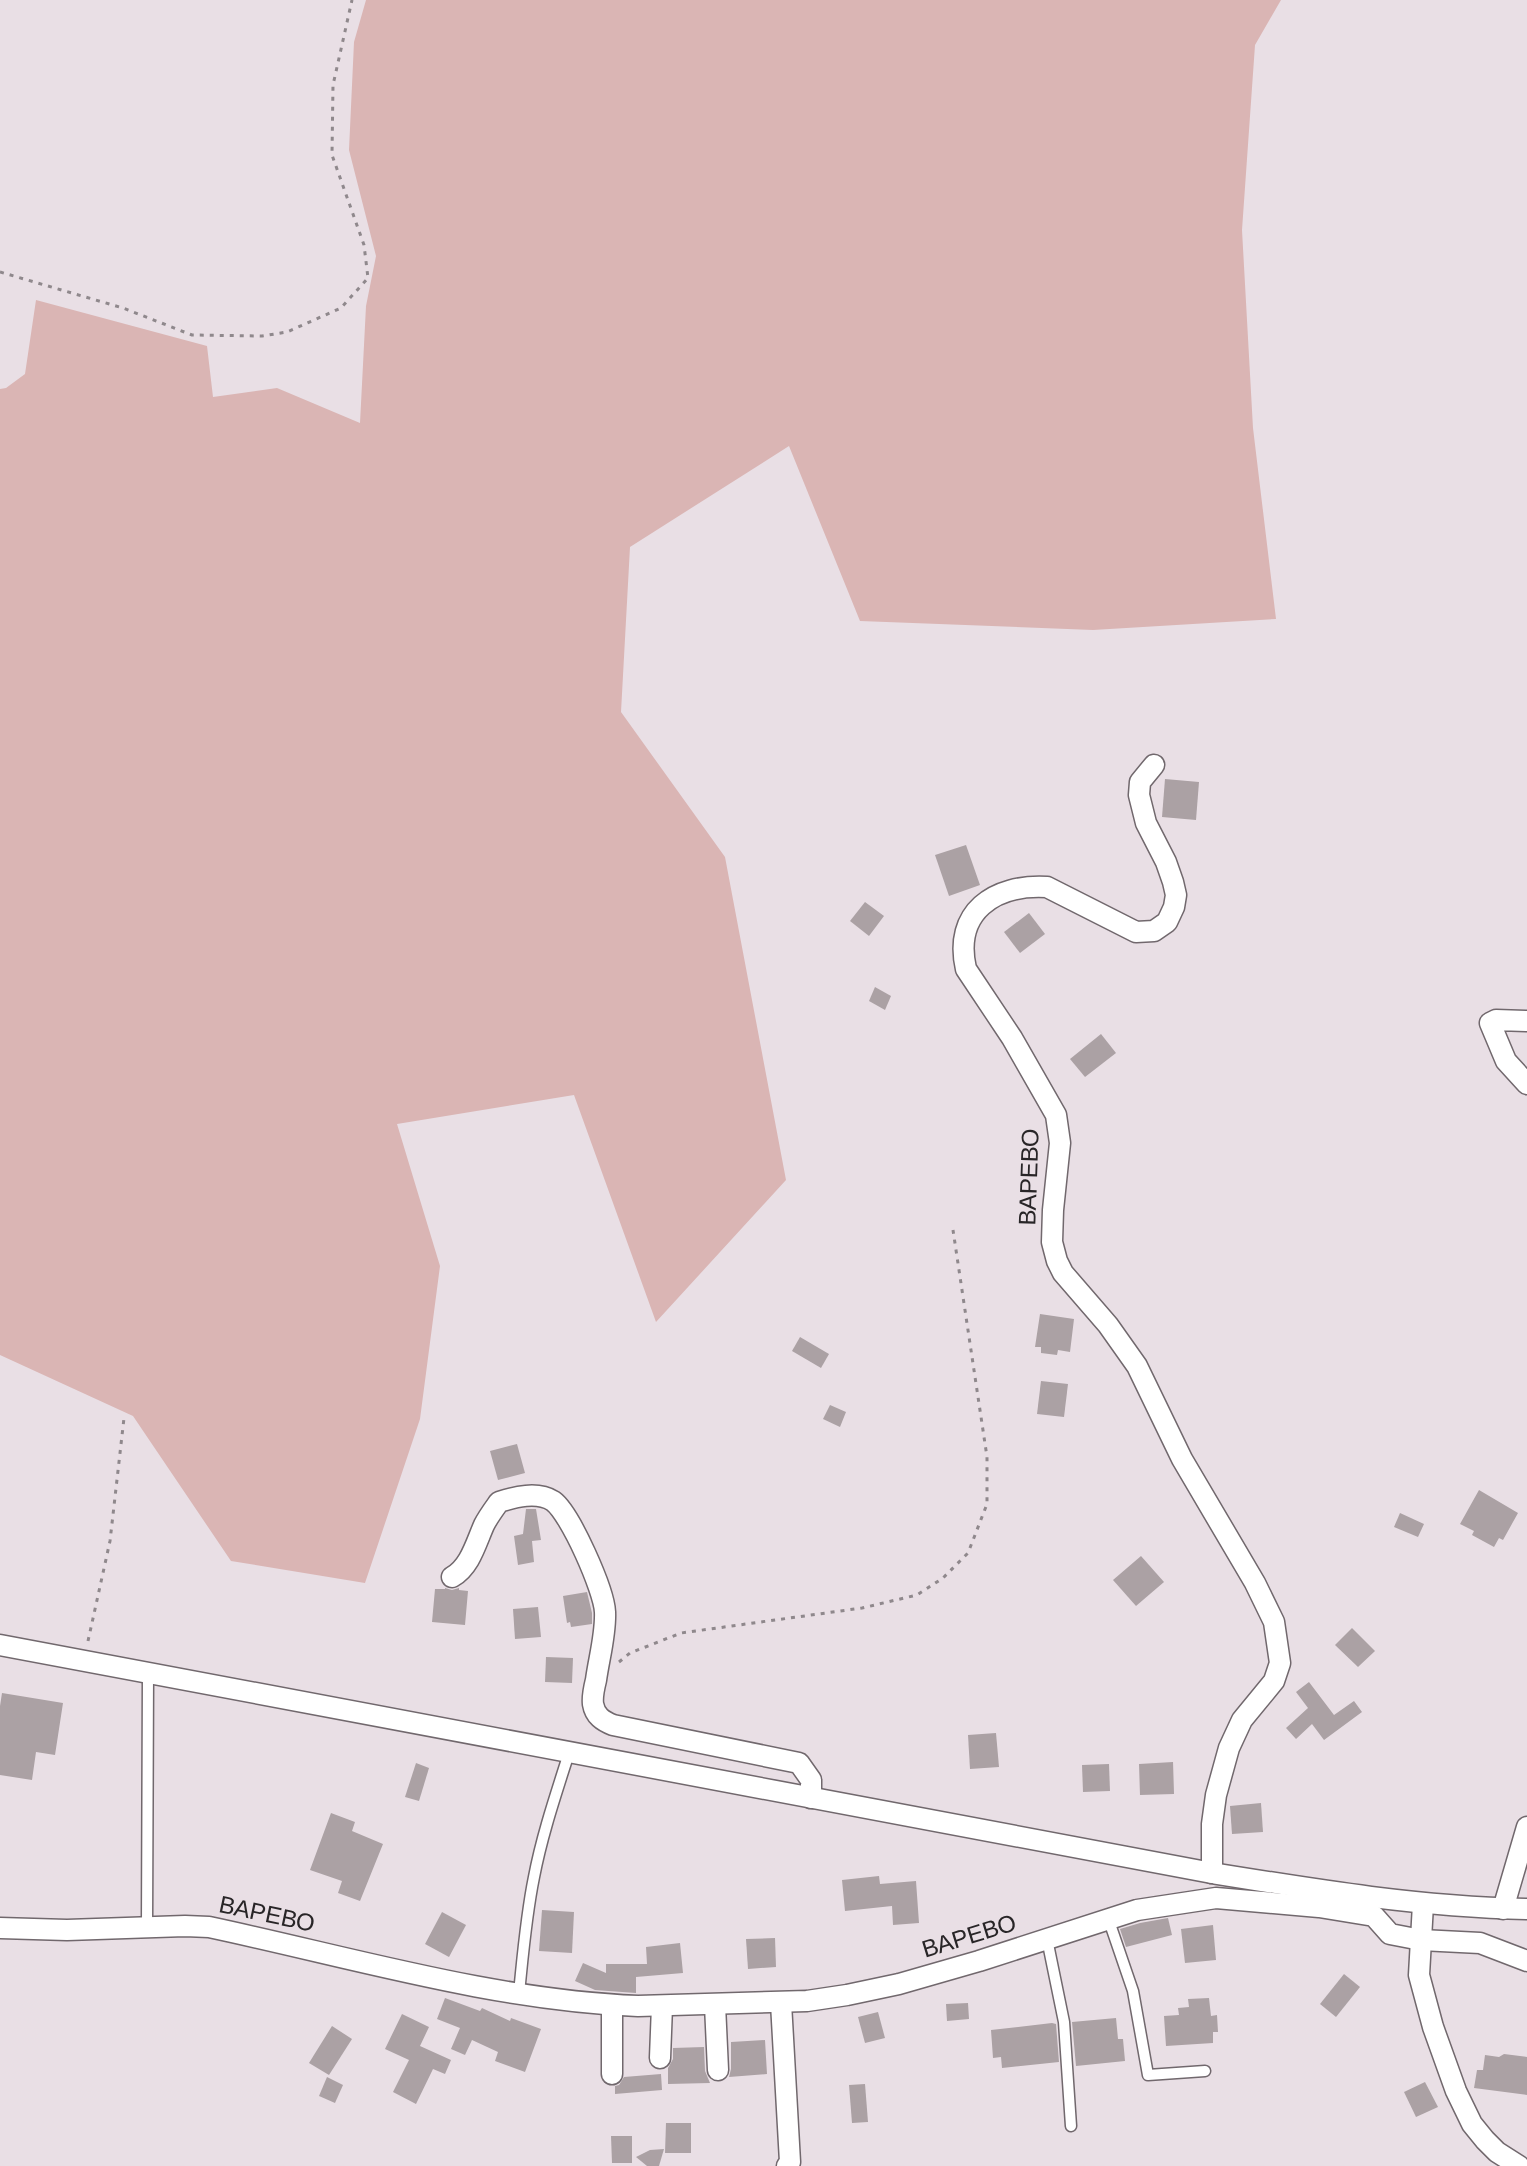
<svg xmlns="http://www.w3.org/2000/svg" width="1527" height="2166" font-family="'DM Sans',sans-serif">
<rect width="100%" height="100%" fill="#e9dfe5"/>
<!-- green -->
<path fill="#dab5b4" d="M366 0H1281L1255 45 1242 230 1253 428 1276 619 1093 630 860 621 789 446 630 547 621 712 725 857 786 1180 656 1322 574 1095 397 1124 440 1266 420 1419 365 1583 231 1561 133 1416 0 1355V389L6 388 25 374 36 300 207 346 213 397 277 388 360 423 366 306 376 256 349 150 354 42Z"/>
<!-- building -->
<g fill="#aba1a4">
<path d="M1165 779 1199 782 1196 820 1162 817Z"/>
<path d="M966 845 980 885 949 896 935 855Z"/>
<path d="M865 902 884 916 869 936 850 921Z"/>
<path d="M1029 913 1045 934 1020 953 1004 932Z"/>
<path d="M875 987 891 996 885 1010 869 1001Z"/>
<path d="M1101 1034 1116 1053 1085 1077 1070 1059Z"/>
<path d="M1040 1314 1074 1319 1070 1352 1058 1350 1057 1355 1041 1353V1347H1035Z"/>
<path d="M800 1337 829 1354 821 1368 792 1351Z"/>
<path d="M1041 1381 1068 1384 1064 1417 1037 1414Z"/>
<path d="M830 1405 846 1412 840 1427 823 1419Z"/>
<path d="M517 1444 525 1473 498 1480 490 1451Z"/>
<path d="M1479 1490 1518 1513 1503 1540 1499 1538 1494 1547 1472 1535 1474 1531 1460 1524Z"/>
<path d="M526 1509H536L541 1540 532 1541 534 1562 518 1565 514 1536 523 1534Z"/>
<path d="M1400 1513 1424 1524 1418 1537 1394 1527Z"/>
<path d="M1141 1556 1164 1582 1136 1606 1113 1580Z"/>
<path d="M445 1588 452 1590 459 1588V1590L468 1591 465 1625 432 1622 435 1589H445Z"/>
<path d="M587 1592 592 1613V1624L571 1627 570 1622 567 1623 563 1596Z"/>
<path d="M538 1607 541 1637 515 1639 513 1609Z"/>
<path d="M1352 1628 1375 1651 1358 1667 1335 1645Z"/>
<path d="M546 1657 573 1658 572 1683 545 1682Z"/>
<path d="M1309 1682 1334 1715 1354 1701 1362 1712 1324 1740 1312 1724 1296 1739 1286 1728 1308 1708 1296 1692Z"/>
<path d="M2 1693 63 1703 55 1755 36 1752 32 1780 0 1775V1706Z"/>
<path d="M996 1733 999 1767 970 1769 968 1735Z"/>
<path d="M1173 1762 1174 1794 1140 1795 1139 1764Z"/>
<path d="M416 1763 429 1768 419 1801 405 1797Z"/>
<path d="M1109 1764 1110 1791 1083 1792 1082 1765Z"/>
<path d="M1261 1803 1263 1832 1232 1834 1230 1806Z"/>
<path d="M331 1813 355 1822 352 1831 383 1844 360 1901 338 1893 342 1881 310 1870Z"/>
<path d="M879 1876 880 1884 916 1881 919 1923 893 1925 892 1906 845 1911 842 1880Z"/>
<path d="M542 1910 574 1912 572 1953 539 1951Z"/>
<path d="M442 1912 466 1925 449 1957 425 1944Z"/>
<path d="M1168 1918 1172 1935 1126 1947 1120 1929 1140 1923Z"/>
<path d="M1213 1925 1216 1960 1185 1963 1181 1929Z"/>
<path d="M775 1938 776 1967 748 1969 746 1939Z"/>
<path d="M680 1943 683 1973 636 1977V1993L595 1990 575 1981 583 1963 606 1973V1964H647L646 1947Z"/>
<path d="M1344 1974 1360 1987 1336 2017 1320 2004Z"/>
<path d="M445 1998 480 2011 482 2008 510 2021 511 2018 541 2029 525 2072 495 2061 498 2052 472 2040 465 2055 451 2049 460 2028 437 2019Z"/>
<path d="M1209 1998 1211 2016 1217 2015 1218 2032H1213V2043L1166 2046 1164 2016 1179 2015 1178 2008 1189 2007 1188 1999Z"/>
<path d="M968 2003 969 2019 947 2021 946 2004Z"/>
<path d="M878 2012 885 2038 865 2043 858 2017Z"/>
<path d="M402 2014 429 2027 420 2046 451 2060 445 2074 433 2069 416 2104 393 2092 409 2060 385 2049Z"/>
<path d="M1116 2018 1118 2039H1123L1125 2061 1076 2066 1072 2022Z"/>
<path d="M1052 2023 1056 2024 1059 2062 1002 2068 1001 2057 993 2058 991 2030Z"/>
<path d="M332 2026 352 2039 329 2075 309 2063Z"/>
<path d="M765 2040 767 2074 729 2077 731 2069V2042Z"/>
<path d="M704 2047 705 2071 710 2083 668 2084V2068L673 2059V2048Z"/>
<path d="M1504 2054 1527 2057V2095L1474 2088 1477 2070H1483L1485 2055 1499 2057Z"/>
<path d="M661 2074 662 2090 615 2094V2086L619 2085 624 2077Z"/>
<path d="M327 2077 343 2085 335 2103 319 2096Z"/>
<path d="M1425 2082 1438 2107 1416 2117 1404 2092Z"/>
<path d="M865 2084 868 2122 852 2123 849 2085Z"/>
<path d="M666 2123H691V2153H665Z"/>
<path d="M611 2136H632V2163H612Z"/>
<path d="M664 2149 659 2166H647L636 2157 650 2150Z"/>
</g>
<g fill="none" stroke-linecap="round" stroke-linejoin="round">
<!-- lane casing -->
<g stroke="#71686d" stroke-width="13">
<g id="lane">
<path d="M1108 1918 1133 1991 1148 2075 1205 2071"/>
<path d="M147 1927 148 1673"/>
<path d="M1047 1939 1064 2022 1071 2126"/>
<path d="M519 1993C523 1954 526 1916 534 1877 542 1835 556 1794 569 1753"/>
</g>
</g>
<!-- street casing -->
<g stroke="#71686d" stroke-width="23">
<g id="street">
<path d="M1154 765 1140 782 1139 795 1146 823 1166 862 1173 882 1176 895 1174 907 1167 922 1154 931 1136 932 1047 887C994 884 953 912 966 969L1012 1038 1056 1115 1060 1143 1053 1210 1052 1242 1057 1261 1063 1273 1108 1325 1137 1366 1182 1459 1255 1583 1274 1622 1280 1663 1274 1681 1242 1720 1229 1748 1216 1795 1212 1824V1873"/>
<path d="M1527 1021 1496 1020 1490 1023 1506 1061 1527 1084"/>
<path d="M452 1577C470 1567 476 1543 484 1525 488 1517 494 1509 499 1502 515 1497 537 1491 553 1501 570 1513 604 1590 605 1612 606 1634 599 1658 596 1680 594 1688 592 1696 593 1704 595 1716 603 1721 613 1725L799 1763 811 1780V1798"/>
<path d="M0 1645 1212 1873C1317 1890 1421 1907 1527 1909"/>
<path d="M1423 1904 1419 1975 1433 2027 1456 2091 1472 2124 1485 2140 1497 2152 1519 2166"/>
<path d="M1503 1909 1527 1827"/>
<path d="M0 1928 67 1930 185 1926 209 1927C350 1957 492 2000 638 2006L807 2001 847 1995 899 1984 979 1961 1137 1910 1216 1898 1319 1907 1374 1916 1390 1934 1421 1940 1480 1943 1527 1961"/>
<path d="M781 2003 790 2162 787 2166"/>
<path d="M715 2005 718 2070"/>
<path d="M660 2058 662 2006"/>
<path d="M612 2074V2005"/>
</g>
</g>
<!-- path -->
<g stroke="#8f888c" stroke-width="3" stroke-dasharray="4 6" stroke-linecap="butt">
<path d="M0 272 123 308 192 335 262 336 287 332 341 308 368 278 364 245 332 155 333 85 352 0"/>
<path d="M88 1641 110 1541 124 1418"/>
<path d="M619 1662 630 1653 681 1633 862 1608 917 1595 943 1578 968 1553 987 1504V1457L953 1230"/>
</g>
<!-- lane -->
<use href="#lane" stroke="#fff" stroke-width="10"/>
<!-- street -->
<use href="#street" stroke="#fff" stroke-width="20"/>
</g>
<g text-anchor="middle" stroke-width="8" stroke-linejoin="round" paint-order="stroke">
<!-- street labels -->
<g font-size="24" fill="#282527" stroke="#e9dfe5">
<text transform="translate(1029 1177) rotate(-88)" y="8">ВАРЕВО</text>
<text transform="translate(267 1914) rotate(12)" y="8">ВАРЕВО</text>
<text transform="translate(969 1936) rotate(-17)" y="8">ВАРЕВО</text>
</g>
</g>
</svg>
